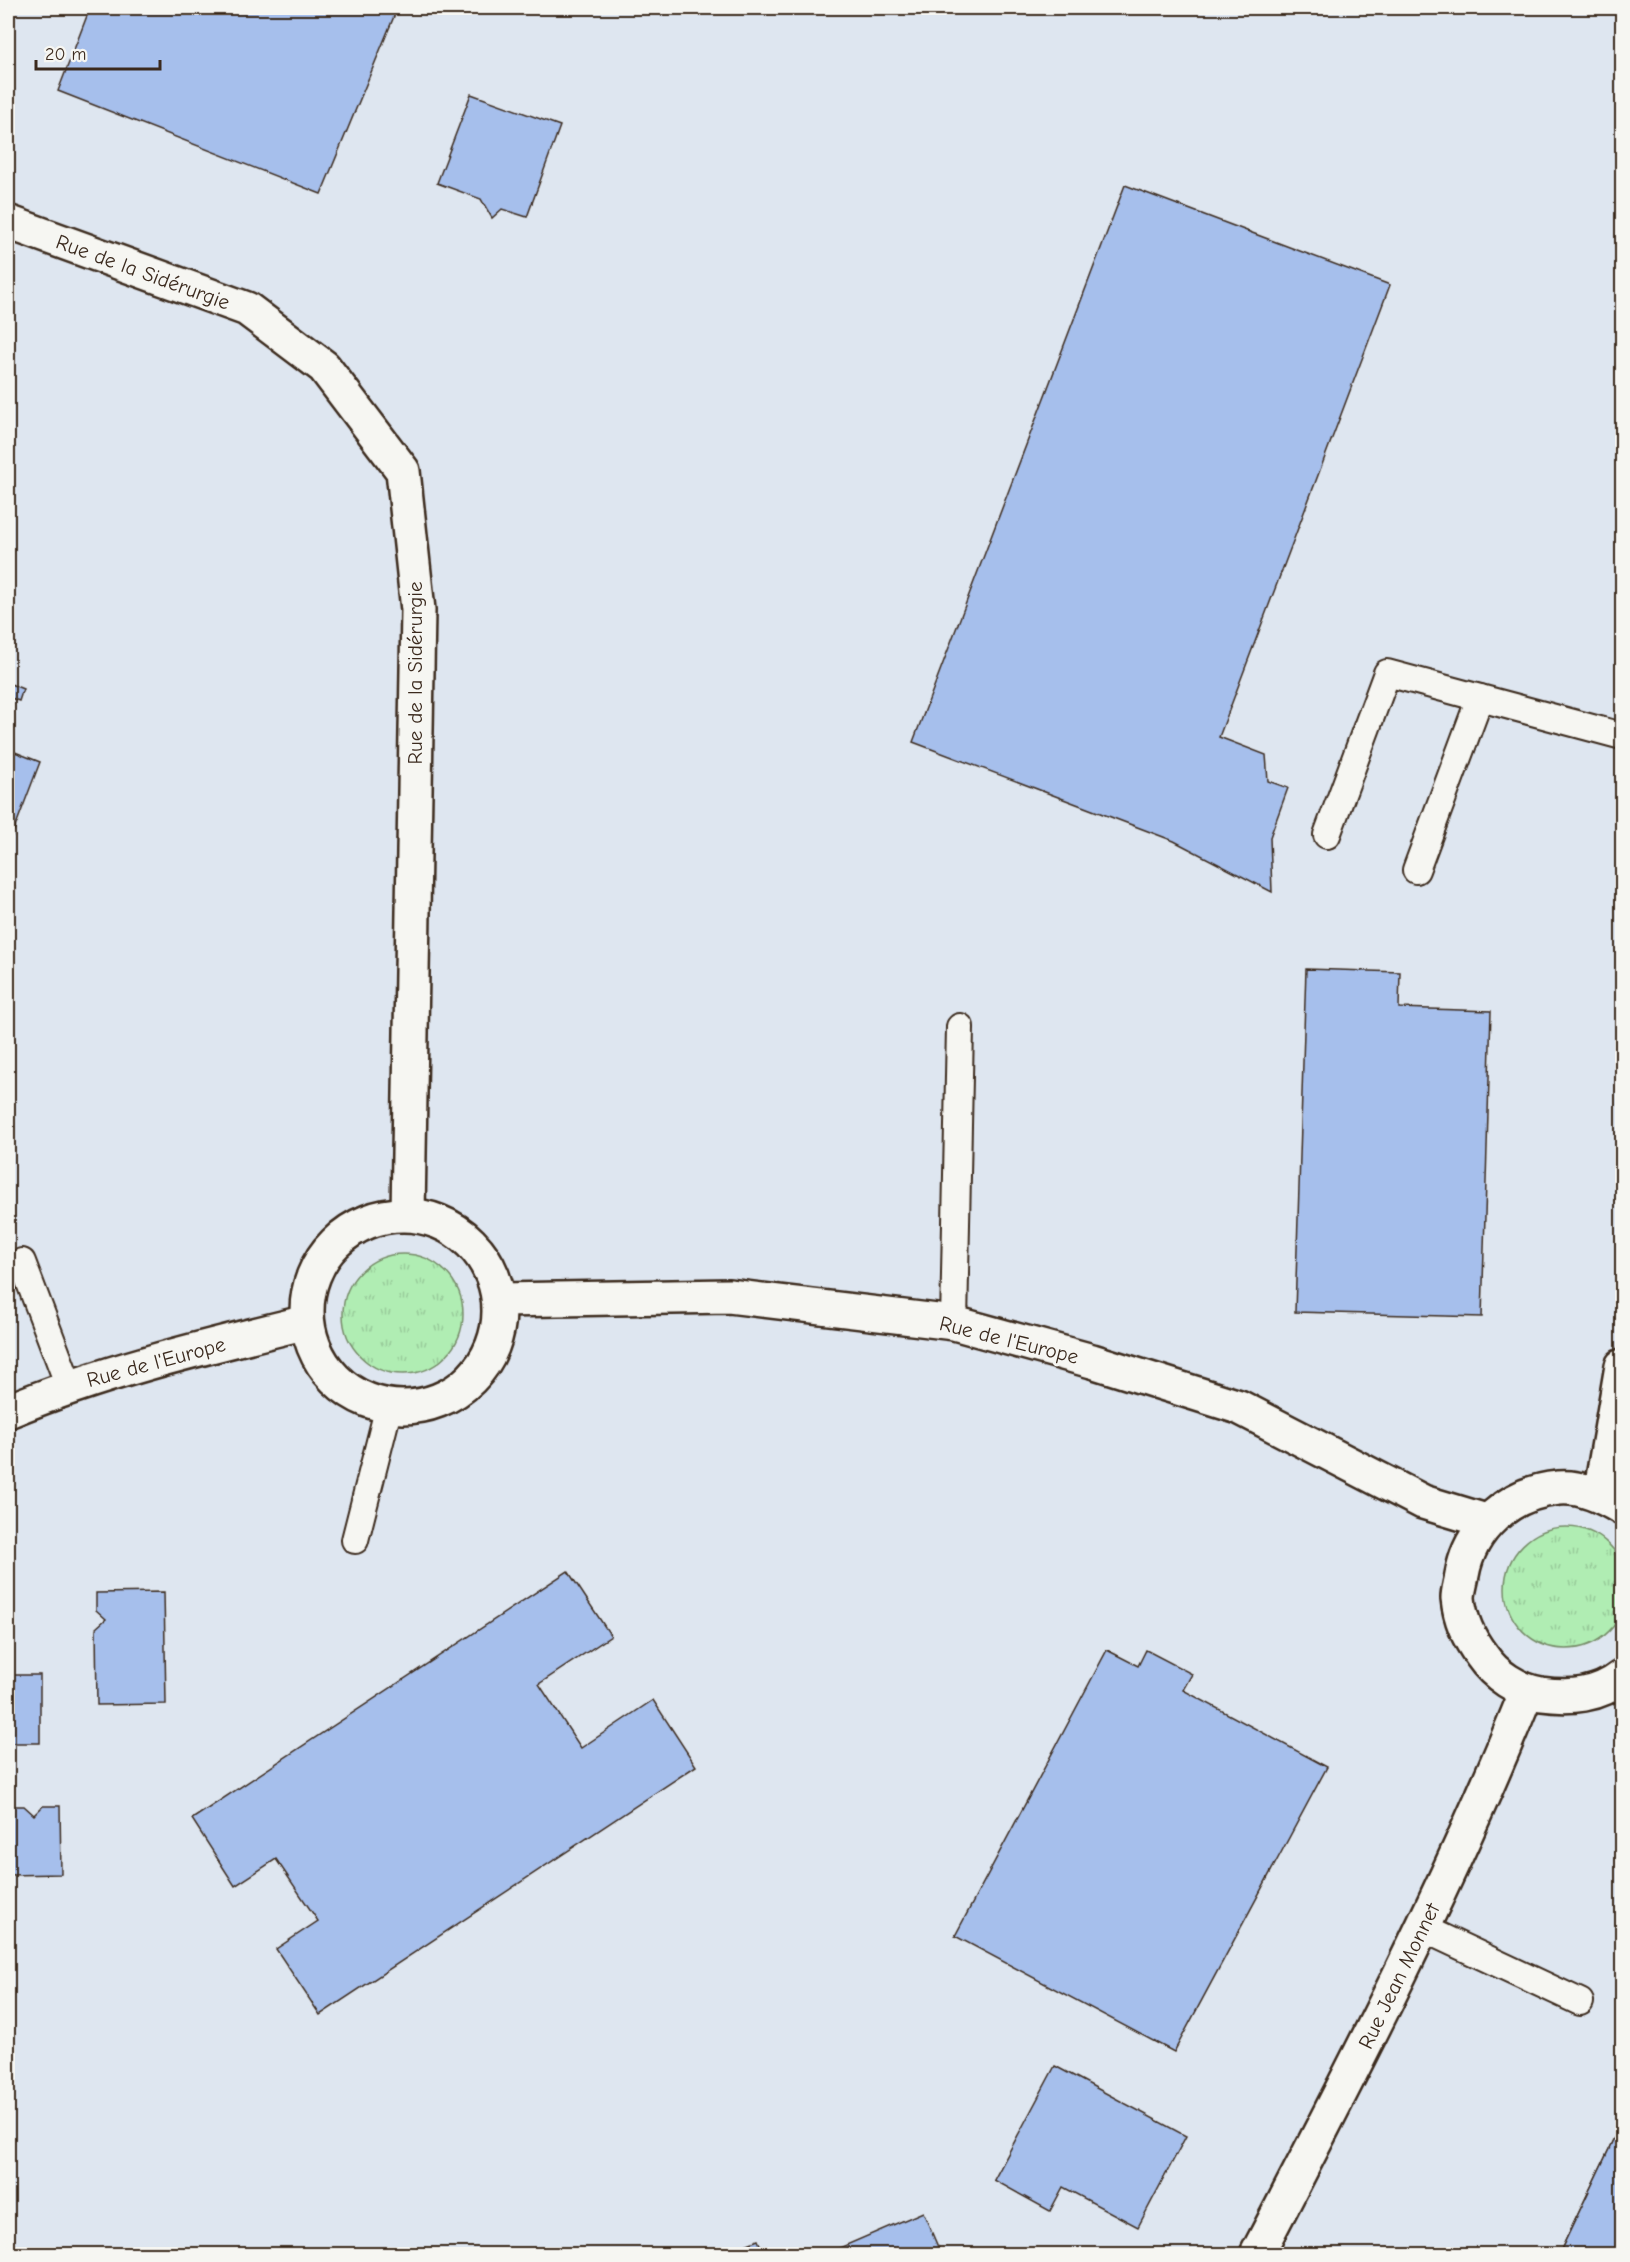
<svg xmlns="http://www.w3.org/2000/svg" width="1630" height="2262" font-family="'Comic Neue',sans-serif">
<defs>
<pattern id="grass-tufts" width="24" height="20" patternUnits="userSpaceOnUse" patternTransform="scale(1.5)"><rect width="24" height="20" fill="#b0edb3"/><path d="M3 7l-1-3M5 7V3M7 7l1-3M15 17l-1-3M17 17v-4M19 17l1-3" fill="none" stroke="#98cb9a"/></pattern>
</defs>
<rect width="100%" height="100%" fill="#f6f6f2"/>
<filter id="ink" filterUnits="userSpaceOnUse"><feTurbulence type="fractalNoise" baseFrequency=".0167" numOctaves="2"/><feDisplacementMap in="SourceGraphic" scale="12" xChannelSelector="R" yChannelSelector="G"/><feConvolveMatrix kernelMatrix="1 2 1 2 8 2 1 2 1" color-interpolation-filters="sRGB"/></filter>
<g filter="url(#ink)">
<!-- built -->
<rect fill="#dee6f0" x="8" y="8" width="1614" height="2246"/>
<!-- grass -->
<g fill="url(#grass-tufts)" stroke="#768c68" stroke-width="1.5">
<circle cx="403" cy="1314" r="60"/>
<circle cx="1566" cy="1588" r="61"/>
</g>
<!-- building -->
<g fill="#a6bfec" stroke="#3b2a1e" stroke-width="1.5">
<path d="M90 8H392L397 9 321 194 58 91Z"/>
<path d="M471 94 560 126 527 217 502 209 492 218 481 199 437 183Z"/>
<path d="M1125 185 1390 285 1219 737 1266 755 1268 781 1288 788 1270 837 1272 892 1174 841 913 742Z"/>
<path d="M8 683 23 689 19 701 8 697Z"/>
<path d="M15 752 40 762 8 846V772Z"/>
<path d="M1306 969 1400 972 1399 1008 1491 1011 1482 1317 1295 1312Z"/>
<path d="M568 1571 611 1636 539 1684 581 1748 653 1700 696 1766 320 2015 276 1949 318 1921 276 1859 235 1886 192 1819Z"/>
<path d="M164 1592 166 1704 97 1705 96 1628 106 1619 96 1610V1593Z"/>
<path d="M1107 1650 1138 1666 1146 1650 1192 1674 1183 1690 1327 1767 1174 2052 955 1936Z"/>
<rect x="8" y="1675" width="32" height="68"/>
<path d="M8 1806H24L34 1815 43 1806H60L61 1874 8 1875Z"/>
<path d="M1055 2066 1186 2136 1138 2227 1063 2187 1050 2211 994 2180Z"/>
<path d="M1622 2122V2254H1559Z"/>
<path d="M1622 2122V2254H1559Z"/>
<path d="M923 2212 941 2254H840L837 2249Z"/>
<path d="M758 2240 764 2254H722Z"/>
</g>
<g fill="none" stroke-linecap="round" stroke-linejoin="round">
<!-- lane casing -->
<g stroke="#3b2a1e" stroke-width="30">
<g id="lane">
<path d="M1327 835 1387 673 1622 736"/>
<path d="M1416 870 1480 698"/>
<path d="M22 1262 69 1386"/>
<path d="M954 1323 960 1027"/>
<path d="M355 1540 389 1406"/>
<path d="M1422 1928 1580 2002"/>
</g>
</g>
<!-- street casing -->
<g stroke="#3b2a1e" stroke-width="38">
<g id="street">
<path d="M8 222 247 309 324 367 403 471 418 610 408 1214"/>
<circle cx="403" cy="1311" r="96"/>
<path d="M499 1300 729 1296 954 1323 1092 1361 1239 1407 1423 1502 1486 1521"/>
<path d="M8 1411C104 1371 205 1347 307 1322"/>
<path d="M1600 1495 1622 1366"/>
<path d="M1622 1508C1604 1497 1581 1486 1559 1488 1510 1492 1470 1528 1462 1575 1461 1582 1458 1591 1458 1598 1460 1619 1469 1639 1482 1656 1495 1675 1517 1690 1541 1694 1571 1698 1598 1696 1622 1677"/>
<path d="M1257 2254C1353 2070 1449 1885 1527 1691"/>
</g>
</g>
<!-- lane -->
<use href="#lane" stroke="#f6f6f2" stroke-width="26"/>
<!-- street -->
<use href="#street" stroke="#f6f6f2" stroke-width="33"/>
</g>
</g>
<g text-anchor="middle" stroke-width="6" stroke-linejoin="round" paint-order="stroke">
<!-- street labels -->
<g font-size="21" fill="#3b2a1e" stroke="#f6f6f2">
<text transform="translate(143 272) rotate(20)" y="7">Rue de la Sidérurgie</text>
<text transform="translate(415 673) rotate(-90)" y="7">Rue de la Sidérurgie</text>
<text transform="translate(1009 1340) rotate(14)" y="7">Rue de l'Europe</text>
<text transform="translate(156 1362) rotate(-15)" y="7">Rue de l'Europe</text>
<text transform="translate(1399 1976) rotate(-64)" y="7">Rue Jean Monnet</text>
</g>
</g>
<!-- margin -->
<rect width="1630" height="2262" fill="none" stroke="#f6f6f2" stroke-width="30"/>
<rect x="15" y="15" width="1600" height="2232" fill="none" stroke="#3b2a1e" stroke-width="2" filter="url(#ink)"/>
<!-- scale -->
<path d="M36 60v9h124v-9" fill="none" stroke="#3b2a1e" stroke-width="3"/>
<text x="45" y="60" font-size="18" fill="#3b2a1e" stroke="#f6f6f2" stroke-width="4.5" paint-order="stroke">20 m</text>
</svg>
